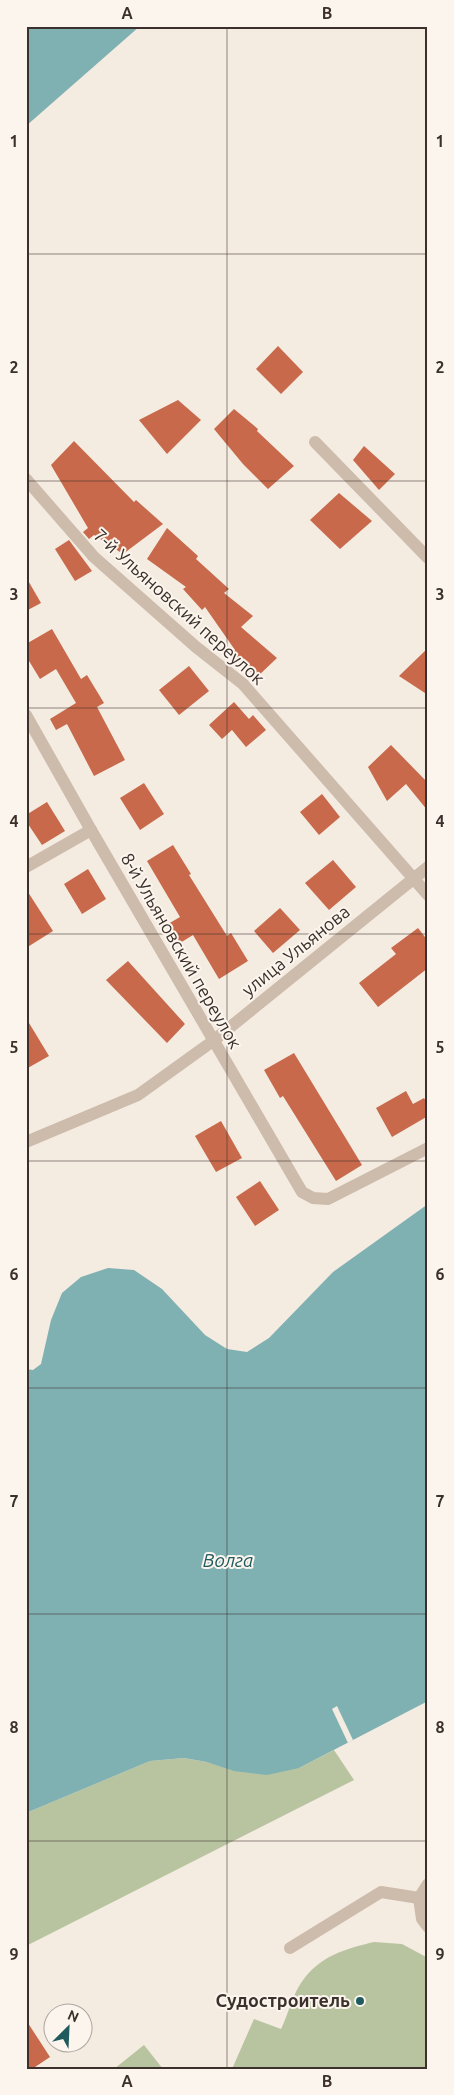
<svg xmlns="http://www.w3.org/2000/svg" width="454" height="2095" font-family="Ubuntu,sans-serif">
<rect width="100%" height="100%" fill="#f4ebe1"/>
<!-- green -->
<g fill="#b8c4a0">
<path d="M334 1750 354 1780 26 1946V1813L150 1761 184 1758 207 1762 299 1768Z"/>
<path d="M374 1942 402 1944 428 1958V2069H232L254 2019 281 2029C288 2015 292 1996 301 1983 319 1956 345 1949 374 1942Z"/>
<path d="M144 2045 163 2069H114Z"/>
</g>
<!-- water -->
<g fill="#7fb0b2">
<path d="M26 26H140L26 126Z"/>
<path d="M428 1204V1701L299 1768 267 1775 234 1771 207 1762 184 1758 150 1761 26 1813V1369L33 1370 41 1364 51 1320 62 1293 81 1277 108 1268 134 1270 162 1289 205 1335 227 1349 247 1352 269 1338 333 1272Z"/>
</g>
<!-- pier -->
<path fill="#f4ebe1" d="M337 1706 353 1740 348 1743 332 1709Z"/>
<!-- building -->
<g fill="#c8694b">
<path d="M278 346 303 372 281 394 256 369Z"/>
<path d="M178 400 201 420 167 454 139 420Z"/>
<path d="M234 409 258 429 257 431 294 466 268 489 243 464 214 429Z"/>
<path d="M74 441 134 502 136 500 163 524 123 554 94 535 89 539 83 532 88 528 51 465Z"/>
<path d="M364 446 395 474 379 490 353 460Z"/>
<path d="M339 493 372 521 340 549 310 520Z"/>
<path d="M167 528 198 556 196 559 229 589 224 593 253 616 241 627 277 658 257 677 231 655 235 650 205 607 202 610 183 589 186 587 147 559Z"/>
<path d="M69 540 92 571 75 581 55 549Z"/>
<path d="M26 577 41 603 26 611Z"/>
<path d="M52 629 81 679 87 675 104 703 97 707 125 760 94 776 67 724 56 730 50 719 76 703 56 669 40 679 26 656V644Z"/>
<path d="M428 648V695L399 676Z"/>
<path d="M189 666 209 691 179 715 159 690Z"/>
<path d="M234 702 249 719 253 715 266 730 246 747 232 730 222 739 209 725Z"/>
<path d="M391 745 428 783V811L406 784 387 801 368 767Z"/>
<path d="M144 783 164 814 140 830 120 798Z"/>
<path d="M322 794 340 817 319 835 300 812Z"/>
<path d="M47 802 65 831 42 845 26 821V815Z"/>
<path d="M173 845 191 874 189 875 227 936 231 933 248 961 219 979 193 935 180 943 168 924 180 917 147 861Z"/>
<path d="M333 860 356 887 329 910 305 883Z"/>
<path d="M88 869 106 899 82 914 64 884Z"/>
<path d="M26 889 53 931 26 948Z"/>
<path d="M280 908 300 930 273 953 254 931Z"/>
<path d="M418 928 428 941V968L378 1007 359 983 396 954 391 948Z"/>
<path d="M128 961 185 1024 167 1043 106 980Z"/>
<path d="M26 1018 49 1056 26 1069Z"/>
<path d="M294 1053 362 1165 336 1181 283 1096 280 1098 264 1070Z"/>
<path d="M406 1091 413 1104 424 1098 428 1105V1116L392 1137 376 1108Z"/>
<path d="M221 1121 242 1158 216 1172 195 1136Z"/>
<path d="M260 1181 279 1210 255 1226 236 1197Z"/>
<path d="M26 2020 50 2057 32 2069H26Z"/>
</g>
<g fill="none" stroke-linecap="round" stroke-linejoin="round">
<!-- street -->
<g stroke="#cdbbac" stroke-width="12">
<path d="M315 442 428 558"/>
<path d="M26 479 94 557 196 647 243 684 428 895"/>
<path d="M26 715 91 830 302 1192 313 1198 328 1199 428 1148"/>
<path d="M26 867 91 830"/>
<path d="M26 1142 138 1095 213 1041 428 867"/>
<path d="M419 1898 422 1919 428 1927"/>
<path d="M290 1948 381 1892 419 1898 428 1884"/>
</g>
</g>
<!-- grid -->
<path fill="none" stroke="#3b302b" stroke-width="1" stroke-opacity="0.55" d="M227 26V2069M26 254H428M26 481H428M26 708H428M26 934H428M26 1161H428M26 1388H428M26 1614H428M26 1841H428"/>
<!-- markers -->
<circle fill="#1f5a5e" stroke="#fbf5ee" stroke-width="2" cx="360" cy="2001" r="5"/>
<g text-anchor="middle" stroke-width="4" stroke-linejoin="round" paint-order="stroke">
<!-- street labels -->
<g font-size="18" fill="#3b302b" stroke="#fbf5ee">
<text transform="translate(179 607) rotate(42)" y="6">7-й Ульяновский переулок</text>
<text transform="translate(181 951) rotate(60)" y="6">8-й Ульяновский переулок</text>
<text transform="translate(296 951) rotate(-39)" y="6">улица Ульянова</text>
</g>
<!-- poi labels -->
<g font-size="18" font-weight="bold" fill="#3b302b" stroke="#fbf5ee" text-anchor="end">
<text x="350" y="2007">Судостроитель</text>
</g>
<!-- water labels -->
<g font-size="19" font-style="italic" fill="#1f5a5e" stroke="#fbf5ee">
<text x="228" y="1567">Волга</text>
</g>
</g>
<!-- border -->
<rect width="454" height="2095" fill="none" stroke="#fbf5ee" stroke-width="55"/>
<!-- north arrow -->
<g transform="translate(68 2028) rotate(24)"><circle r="24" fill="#fbf5ee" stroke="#aea6a0"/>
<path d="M0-4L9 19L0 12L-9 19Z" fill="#1f5a5e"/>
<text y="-8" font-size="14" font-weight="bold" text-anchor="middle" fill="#3b302b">N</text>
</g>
<rect x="28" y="28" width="398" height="2040" fill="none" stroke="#3b302b" stroke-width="2"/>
<g font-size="16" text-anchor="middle" font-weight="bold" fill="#3b302b">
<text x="127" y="19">A</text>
<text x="327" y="19">B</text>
<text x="14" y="147">1</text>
<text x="440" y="147">1</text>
<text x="14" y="373">2</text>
<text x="440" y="373">2</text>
<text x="14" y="600">3</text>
<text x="440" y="600">3</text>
<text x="14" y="827">4</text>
<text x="440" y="827">4</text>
<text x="14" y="1053">5</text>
<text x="440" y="1053">5</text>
<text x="14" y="1280">6</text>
<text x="440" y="1280">6</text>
<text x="14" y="1507">7</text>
<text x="440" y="1507">7</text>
<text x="14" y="1733">8</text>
<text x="440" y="1733">8</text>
<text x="14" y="1960">9</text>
<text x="440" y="1960">9</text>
<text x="127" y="2087">A</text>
<text x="327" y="2087">B</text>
</g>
</svg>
